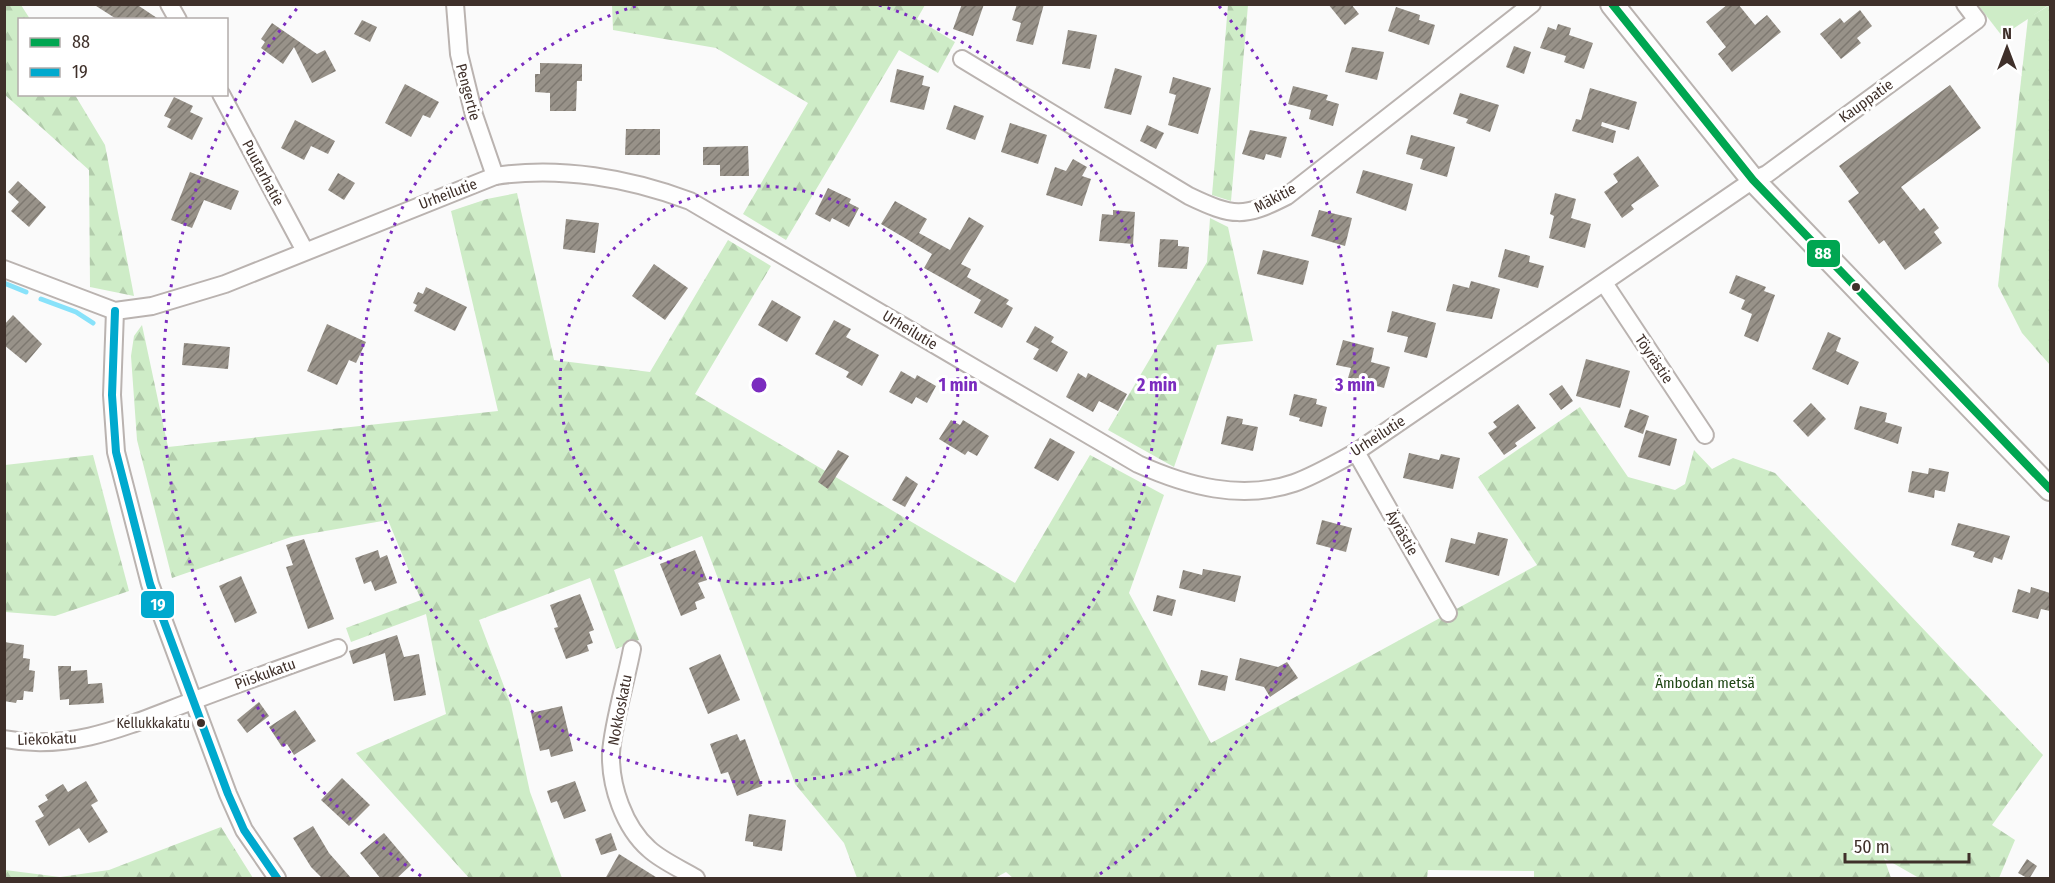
<svg xmlns="http://www.w3.org/2000/svg" width="2055" height="883" font-family="'Fira Sans Condensed',sans-serif">
<defs>
<pattern id="forest-firs" width="22" height="20" patternUnits="userSpaceOnUse" patternTransform="scale(1.5)"><rect width="22" height="20" fill="#ceecc7"/><path d="M5 1l3.5 6h-7zM16 11l3.5 6h-7z" fill="#b2cbab"/></pattern>
<pattern id="building-hatch" width="6" height="6" patternUnits="userSpaceOnUse" patternTransform="scale(1.5)"><rect width="6" height="6" fill="#989289"/><path d="M-1 1l2-2M0 6l6-6M5 7l2-2" fill="none" stroke="#7d7870"/></pattern>
</defs>
<rect width="100%" height="100%" fill="#fafafa"/>
<!-- forest -->
<g fill="url(#forest-firs)">
<path d="M5 4 21 5 30 19 20 20V94L75 95 105 145 134 296 90 287 89 170 5 95Z"/>
<path d="M612 5H925L917 19 955 42 938 73 899 50 786 240 743 214 808 103 716 48 613 30Z"/>
<path d="M1228 5H1248L1231 201 1212 195Z"/>
<path d="M2050 5V365L2022 333 1998 286 2028 18Z"/>
<path d="M517 193 554 360 650 372 728 240 771 266 695 394 1015 583 1090 455 1164 495 1129 593 1211 743 1537 565 1478 477 1580 407 1628 477 1675 490 1685 484 1694 450 1712 469 1733 458 1775 473 2043 755 1992 825 2015 840 1999 878H1919L1884 858 1891 878H1534V871L1428 870 1427 878H1013L1006 872 995 878H857L844 843 795 784 702 536 614 570 639 640 616 649 590 578 479 620 511 705 530 792 562 878H469L356 753 446 714 426 614 351 642 346 628 421 600 388 520 291 537 172 578 137 440 131 356 134 336 142 325 168 447 498 411 451 211 487 199Z"/>
<path d="M1210 218 1228 227 1253 341 1217 345 1174 467 1108 430 1207 262Z"/>
<path d="M93 455 129 591 55 616 5 612V465Z"/>
<path d="M221 827 253 878H5V870L60 877 109 870Z"/>
</g>
<!-- park -->
<path fill="#ceecc7" d="M1978 5H2049L2002 36Z"/>
<g fill="none" stroke-linecap="round" stroke-linejoin="round">
<!-- stream -->
<g stroke="#88e2fa" stroke-width="5">
<path d="M4 283 26 292"/>
<path d="M41 299 76 312 93 323"/>
</g>
</g>
<!-- building -->
<g fill="url(#building-hatch)">
<path d="M93 4H136L160 20H118Z"/>
<path d="M962 4H984L973 36 953 29Z"/>
<path d="M1017 4H1044L1033 45 1016 41 1021 23 1012 20Z"/>
<path d="M1328 4H1351L1359 14 1345 25Z"/>
<path d="M1728 4H1738L1755 25 1767 15 1781 32 1732 72 1718 54 1726 47 1706 22Z"/>
<path d="M1396 7 1420 15 1419 20 1435 25 1429 45 1388 31Z"/>
<path d="M1860 10 1872 26 1857 38 1861 43 1841 59 1820 34 1840 18 1844 23Z"/>
<path d="M362 20 377 27 370 42 354 34Z"/>
<path d="M272 23 317 54 325 50 336 71 312 83 294 47 283 64 261 48 265 42 261 39Z"/>
<path d="M1558 24 1571 28 1569 35 1593 43 1584 69 1564 62 1566 56 1540 48 1548 27 1556 30Z"/>
<path d="M1068 30 1097 35 1090 69 1062 64Z"/>
<path d="M1514 46 1531 52 1524 74 1506 67Z"/>
<path d="M1352 47 1384 52 1377 80 1345 72Z"/>
<path d="M540 63 582 64V81H577L576 111H550V93L535 92V74H540Z"/>
<path d="M1115 68 1142 76 1131 115 1104 108Z"/>
<path d="M897 69 924 76 922 85 930 87 924 110 890 102Z"/>
<path d="M1173 77 1211 88 1198 134 1168 125 1176 95 1169 93Z"/>
<path d="M405 84 439 102 430 118 423 115 411 137 385 123Z"/>
<path d="M1950 85 1981 128 1901 187 1920 211 1924 208 1939 228 1934 232 1942 243 1905 270 1884 240 1879 244 1848 201 1859 193 1839 166Z"/>
<path d="M1293 86 1328 95 1326 100 1339 104 1333 126 1309 119 1311 110 1288 104Z"/>
<path d="M1590 88 1637 102 1629 130 1602 122 1601 126 1616 131 1613 143 1572 131 1576 119 1581 120Z"/>
<path d="M1460 93 1499 105 1490 132 1466 123 1468 119 1453 114Z"/>
<path d="M174 97 193 106 190 112 203 118 192 140 167 127 171 119 164 116Z"/>
<path d="M954 105 984 116 975 140 946 129Z"/>
<path d="M295 120 335 141 328 154 311 146 304 160 281 148Z"/>
<path d="M1010 123 1047 135 1038 164 1001 152Z"/>
<path d="M1147 125 1164 133 1156 149 1140 141Z"/>
<path d="M626 129H660V155H625Z"/>
<path d="M1250 130 1287 137 1281 158 1266 154 1264 160 1242 154Z"/>
<path d="M1411 135 1455 147 1447 177 1420 169 1423 159 1406 154Z"/>
<path d="M748 146 749 176H720V165H703V147Z"/>
<path d="M1638 156 1659 186 1631 205 1634 209 1622 218 1604 192 1618 182 1613 174Z"/>
<path d="M1073 159 1087 167 1082 176 1091 179 1082 206 1046 195 1055 167 1066 171Z"/>
<path d="M1363 170 1413 184 1406 211 1356 193Z"/>
<path d="M190 172 239 191 231 210 204 200 192 228 171 220Z"/>
<path d="M338 173 355 183 344 200 328 190Z"/>
<path d="M18 181 46 207 29 227 11 211 19 202 8 192Z"/>
<path d="M828 188 851 199 849 203 859 208 849 227 832 218 830 222 815 214Z"/>
<path d="M1555 193 1576 199 1571 218 1591 224 1585 248 1549 238 1554 216 1550 214Z"/>
<path d="M895 201 927 219 919 233 950 250 969 217 984 226 961 264 971 269 967 277 1009 300 1006 304 1013 308 1002 328 974 313 981 300 924 268 932 254 881 224Z"/>
<path d="M1113 210 1135 212 1133 244 1099 241 1102 214 1113 215Z"/>
<path d="M1319 210 1352 218 1345 246 1311 236Z"/>
<path d="M566 219 599 223 595 253 563 249Z"/>
<path d="M1160 239 1178 240V246L1189 247 1187 269 1158 267Z"/>
<path d="M1505 249 1530 256 1529 262 1544 266 1538 288 1498 277Z"/>
<path d="M1263 250 1309 261 1303 285 1257 274Z"/>
<path d="M654 264 688 288 665 320 632 296Z"/>
<path d="M1736 275 1766 287 1764 291 1775 295 1758 342 1744 336 1752 314 1741 309 1745 300 1729 293Z"/>
<path d="M1471 281 1500 289 1492 319 1446 311 1453 284 1469 288Z"/>
<path d="M426 287 467 307 455 331 414 311 417 305 413 303 418 292 423 294Z"/>
<path d="M772 300 801 317 787 342 758 325Z"/>
<path d="M1392 311 1436 323 1427 358 1404 352 1408 337 1387 332Z"/>
<path d="M13 315 42 344 26 363 4 345V325Z"/>
<path d="M834 320 851 329 846 337 879 355 862 386 846 377 849 372 815 354Z"/>
<path d="M327 324 366 342 356 363 349 360 337 385 307 371Z"/>
<path d="M1035 326 1054 337 1051 342 1068 352 1057 372 1033 359 1039 349 1026 342Z"/>
<path d="M1828 332 1841 338 1836 351 1859 362 1848 385 1812 369Z"/>
<path d="M1343 340 1374 348 1371 362 1390 367 1384 388 1348 378 1351 368 1336 365Z"/>
<path d="M184 343 230 347 228 369 182 365Z"/>
<path d="M1586 359 1630 371 1620 408 1576 396Z"/>
<path d="M901 371 915 379 917 375 936 386 927 403 916 397 912 404 889 392Z"/>
<path d="M1078 373 1086 378 1088 373 1127 394 1118 411 1099 401 1093 412 1066 397Z"/>
<path d="M1562 385 1573 401 1561 410 1549 394Z"/>
<path d="M1294 394 1317 399 1316 404 1327 407 1322 427 1299 421 1300 418 1289 415Z"/>
<path d="M1811 403 1826 419 1808 437 1793 421Z"/>
<path d="M1518 404 1536 428 1515 443 1517 446 1504 455 1488 433 1497 427 1493 422Z"/>
<path d="M1860 406 1887 413 1885 422 1902 427 1898 444 1854 429Z"/>
<path d="M1630 409 1649 416 1643 434 1624 427Z"/>
<path d="M1227 416 1243 419 1242 424 1258 427 1253 451 1221 444Z"/>
<path d="M951 420 960 425 963 420 989 436 977 456 968 451 965 455 939 439Z"/>
<path d="M1646 430 1677 439 1670 466 1638 457Z"/>
<path d="M1050 438 1075 452 1058 481 1034 468Z"/>
<path d="M838 450 849 456 828 489 818 482Z"/>
<path d="M1409 453 1439 460 1441 454 1460 458 1453 489 1403 478Z"/>
<path d="M1929 468 1949 472 1945 492 1935 490 1934 498 1908 492 1912 471 1928 474Z"/>
<path d="M906 476 918 484 905 507 892 500Z"/>
<path d="M1322 520 1352 528 1346 552 1316 544Z"/>
<path d="M1958 523 2010 536 2002 560 1994 557 1992 563 1973 557 1975 552 1951 545Z"/>
<path d="M1478 532 1508 539 1499 576 1445 562 1451 538 1475 544Z"/>
<path d="M304 539 334 619 308 629 286 567 293 565 286 545Z"/>
<path d="M378 550 380 558 387 555 397 583 375 591 371 581 364 584 355 558Z"/>
<path d="M695 550 707 580 698 583 705 598 695 602 697 609 681 616 660 564Z"/>
<path d="M1203 569 1241 576 1235 602 1179 588 1183 570 1202 575Z"/>
<path d="M241 576 257 613 235 623 219 586Z"/>
<path d="M2031 587 2050 593V611L2041 609 2038 619 2012 612 2018 589 2030 593Z"/>
<path d="M580 594 594 630 589 632 593 643 587 645 589 651 566 659 554 628 558 627 550 605Z"/>
<path d="M1157 595 1176 600 1172 616 1153 611Z"/>
<path d="M397 635 404 657 419 654 426 695 394 701 385 653 353 664 349 651Z"/>
<path d="M4 642 24 645 23 658 30 659 29 670 35 671 33 692 24 691 23 700H17L16 703 4 701Z"/>
<path d="M720 654 740 700 708 714 689 668Z"/>
<path d="M1240 658 1278 667 1287 662 1298 678 1270 697 1264 687 1235 680Z"/>
<path d="M58 666H71V671L87 670 88 684 102 683 104 703 69 705V699L60 700Z"/>
<path d="M1201 670 1228 676 1225 691 1198 685Z"/>
<path d="M259 702 269 716 247 733 237 720Z"/>
<path d="M562 706 573 751 551 757 549 749 540 751 531 713Z"/>
<path d="M295 710 316 741 294 755 287 744 282 747 269 727Z"/>
<path d="M737 734 740 741 745 739 762 786 737 796 728 772 721 774 710 744Z"/>
<path d="M342 778 370 805 349 826 321 800Z"/>
<path d="M86 781 98 801 91 805 108 832 89 843 79 828 49 846 35 821 44 816 38 806 48 800 45 795 63 784 68 792Z"/>
<path d="M575 781 586 811 564 819 557 801 551 803 547 791Z"/>
<path d="M749 814 786 820 782 851 753 846V842L745 841Z"/>
<path d="M313 826 329 853 352 879H323L311 867 293 838Z"/>
<path d="M384 833 411 865 396 879H381L360 853Z"/>
<path d="M611 833 617 850 601 855 595 839Z"/>
<path d="M619 854 659 879H605Z"/>
<path d="M2027 859 2037 866 2029 879 2018 873Z"/>
</g>
<g fill="none" stroke-linecap="round" stroke-linejoin="round">
<!-- street casing -->
<g stroke="#bab3b0" stroke-width="20">
<g id="street">
<path d="M169 4 178 20"/>
<path d="M455 4 459 54 474 115 495 176"/>
<path d="M962 59 1189 196C1233 217 1244 218 1287 196L1532 4"/>
<path d="M221 94 305 251"/>
<path d="M4 269 115 311 152 306 225 284 495 176C560 166 629 178 690 201L1138 464C1187 486 1241 501 1294 483 1316 475 1336 463 1356 452L1753 180 1767 174 1977 20 1965 4"/>
<path d="M1604 283 1705 435"/>
<path d="M115 311 112 395 116 452 150 584 228 794 244 830 277 878"/>
<path d="M1356 452 1448 613"/>
<path d="M632 649C626 681 613 723 611 753 610 786 624 827 649 849 662 861 681 869 696 878"/>
<path d="M4 739C75 752 131 724 195 700 242 682 290 665 338 648"/>
</g>
</g>
<!-- secondary casing -->
<g stroke="#bab3b0" stroke-width="26">
<path id="secondary" d="M1612 4 1753 180 2050 489"/>
</g>
<!-- street -->
<use href="#street" stroke="#fefefe" stroke-width="16"/>
<!-- secondary -->
<use href="#secondary" stroke="#fefefe" stroke-width="22"/>
<!-- bus-1 casing -->
<g stroke="#fff" stroke-width="12">
<path id="bus-1" d="M1612 4 1753 180 2050 489"/>
</g>
<!-- bus-2 casing -->
<g stroke="#fff" stroke-width="12">
<path id="bus-2" d="M115 311 112 395 116 452 150 584 228 794 244 830 277 878"/>
</g>
<!-- bus-1 -->
<use href="#bus-1" stroke="#00a651" stroke-width="8"/>
<!-- bus-2 -->
<use href="#bus-2" stroke="#00a9ce" stroke-width="8"/>
</g>
<!-- distance rings -->
<g fill="none" stroke="#7b2cbf" stroke-width="3" stroke-dasharray="3 6">
<circle cx="759" cy="385" r="199"/>
<path d="M879 5A398 398 0 1 1 639 5"/>
<path d="M421 876A596 596 0 0 1 299 6M1219 6A596 596 0 0 1 1097 876"/>
</g>
<!-- markers -->
<g fill="#3f302a" stroke="#fff" stroke-width="2">
<circle cx="1856" cy="287" r="5"/>
<circle cx="201" cy="723" r="5"/>
</g>
<g text-anchor="middle" stroke-width="6" stroke-linejoin="round" paint-order="stroke">
<!-- bus labels -->
<g font-size="14" fill="#3f302a" stroke="#fff" text-anchor="end">
<text x="190" y="728">Kellukkakatu</text>
</g>
<!-- street labels -->
<g font-size="15" fill="#3f302a" stroke="#fff">
<text transform="translate(468 92) rotate(75)" y="5">Pengertie</text>
<text transform="translate(1866 101) rotate(-36)" y="5">Kauppatie</text>
<text transform="translate(263 173) rotate(62)" y="5">Puutarhatie</text>
<text transform="translate(448 194) rotate(-21)" y="5">Urheilutie</text>
<text transform="translate(1275 198) rotate(-28)" y="5">Mäkitie</text>
<text transform="translate(910 330) rotate(31)" y="5">Urheilutie</text>
<text transform="translate(1654 359) rotate(56)" y="5">Töyrästie</text>
<text transform="translate(1378 436) rotate(-33)" y="5">Urheilutie</text>
<text transform="translate(1402 533) rotate(60)" y="5">Äyrästie</text>
<text transform="translate(265 674) rotate(-20)" y="5">Piiskukatu</text>
<text transform="translate(620 710) rotate(-79)" y="5">Nokkoskatu</text>
<text transform="translate(47 739) rotate(-2)" y="5">Liekokatu</text>
</g>
<!-- park labels -->
<g font-size="15" fill="#1f4714" stroke="#fff">
<text x="1705" y="688">Ämbodan metsä</text>
</g>
</g>
<circle cx="759" cy="385" r="9" fill="#7b2cbf" stroke="#fff" stroke-width="3"/>
<g font-size="18" text-anchor="middle" font-weight="bold" fill="#7b2cbf" stroke="#fff" stroke-width="6" stroke-linejoin="round" paint-order="stroke">
<text x="958" y="391">1 min</text>
<text x="1157" y="391">2 min</text>
<text x="1355" y="391">3 min</text>
</g>
<g stroke="#fff" stroke-width="2">
<rect x="1806" y="239" width="35" height="29" rx="6" fill="#00a651"/>
<rect x="140" y="590" width="35" height="29" rx="6" fill="#00a9ce"/>
</g>
<g font-size="16" text-anchor="middle" font-weight="bold" fill="#fff">
<text x="1823" y="259">88</text>
<text x="158" y="610">19</text>
</g>
<!-- border -->
<rect width="2055" height="883" fill="none" stroke="#3f302a" stroke-width="12"/>
<!-- legend -->
<rect x="18" y="18" width="210" height="78" fill="#ffffff" stroke="#b2acaa" stroke-width="1.5"/>
<rect x="30" y="38" width="30" height="9" fill="#00a651" stroke="#b2acaa" stroke-width="1.5"/>
<text x="72" y="48" font-size="18" fill="#3f302a">88</text>
<rect x="30" y="68" width="30" height="9" fill="#00a9ce" stroke="#b2acaa" stroke-width="1.5"/>
<text x="72" y="78" font-size="18" fill="#3f302a">19</text>
<!-- north arrow -->
<g transform="translate(2007 48)" stroke="#ffffff" stroke-width="4.5" paint-order="stroke">
<path d="M0-4.5L10 22L0 15L-10 22Z" fill="#3f302a"/>
<text y="-9" font-size="16" font-weight="bold" text-anchor="middle" fill="#3f302a">N</text>
</g>
<!-- scale -->
<path d="M1845 853v9h124v-9" fill="none" stroke="#3f302a" stroke-width="3"/>
<text x="1854" y="853" font-size="18" fill="#3f302a" stroke="#ffffff" stroke-width="4.5" paint-order="stroke">50 m</text>
</svg>
